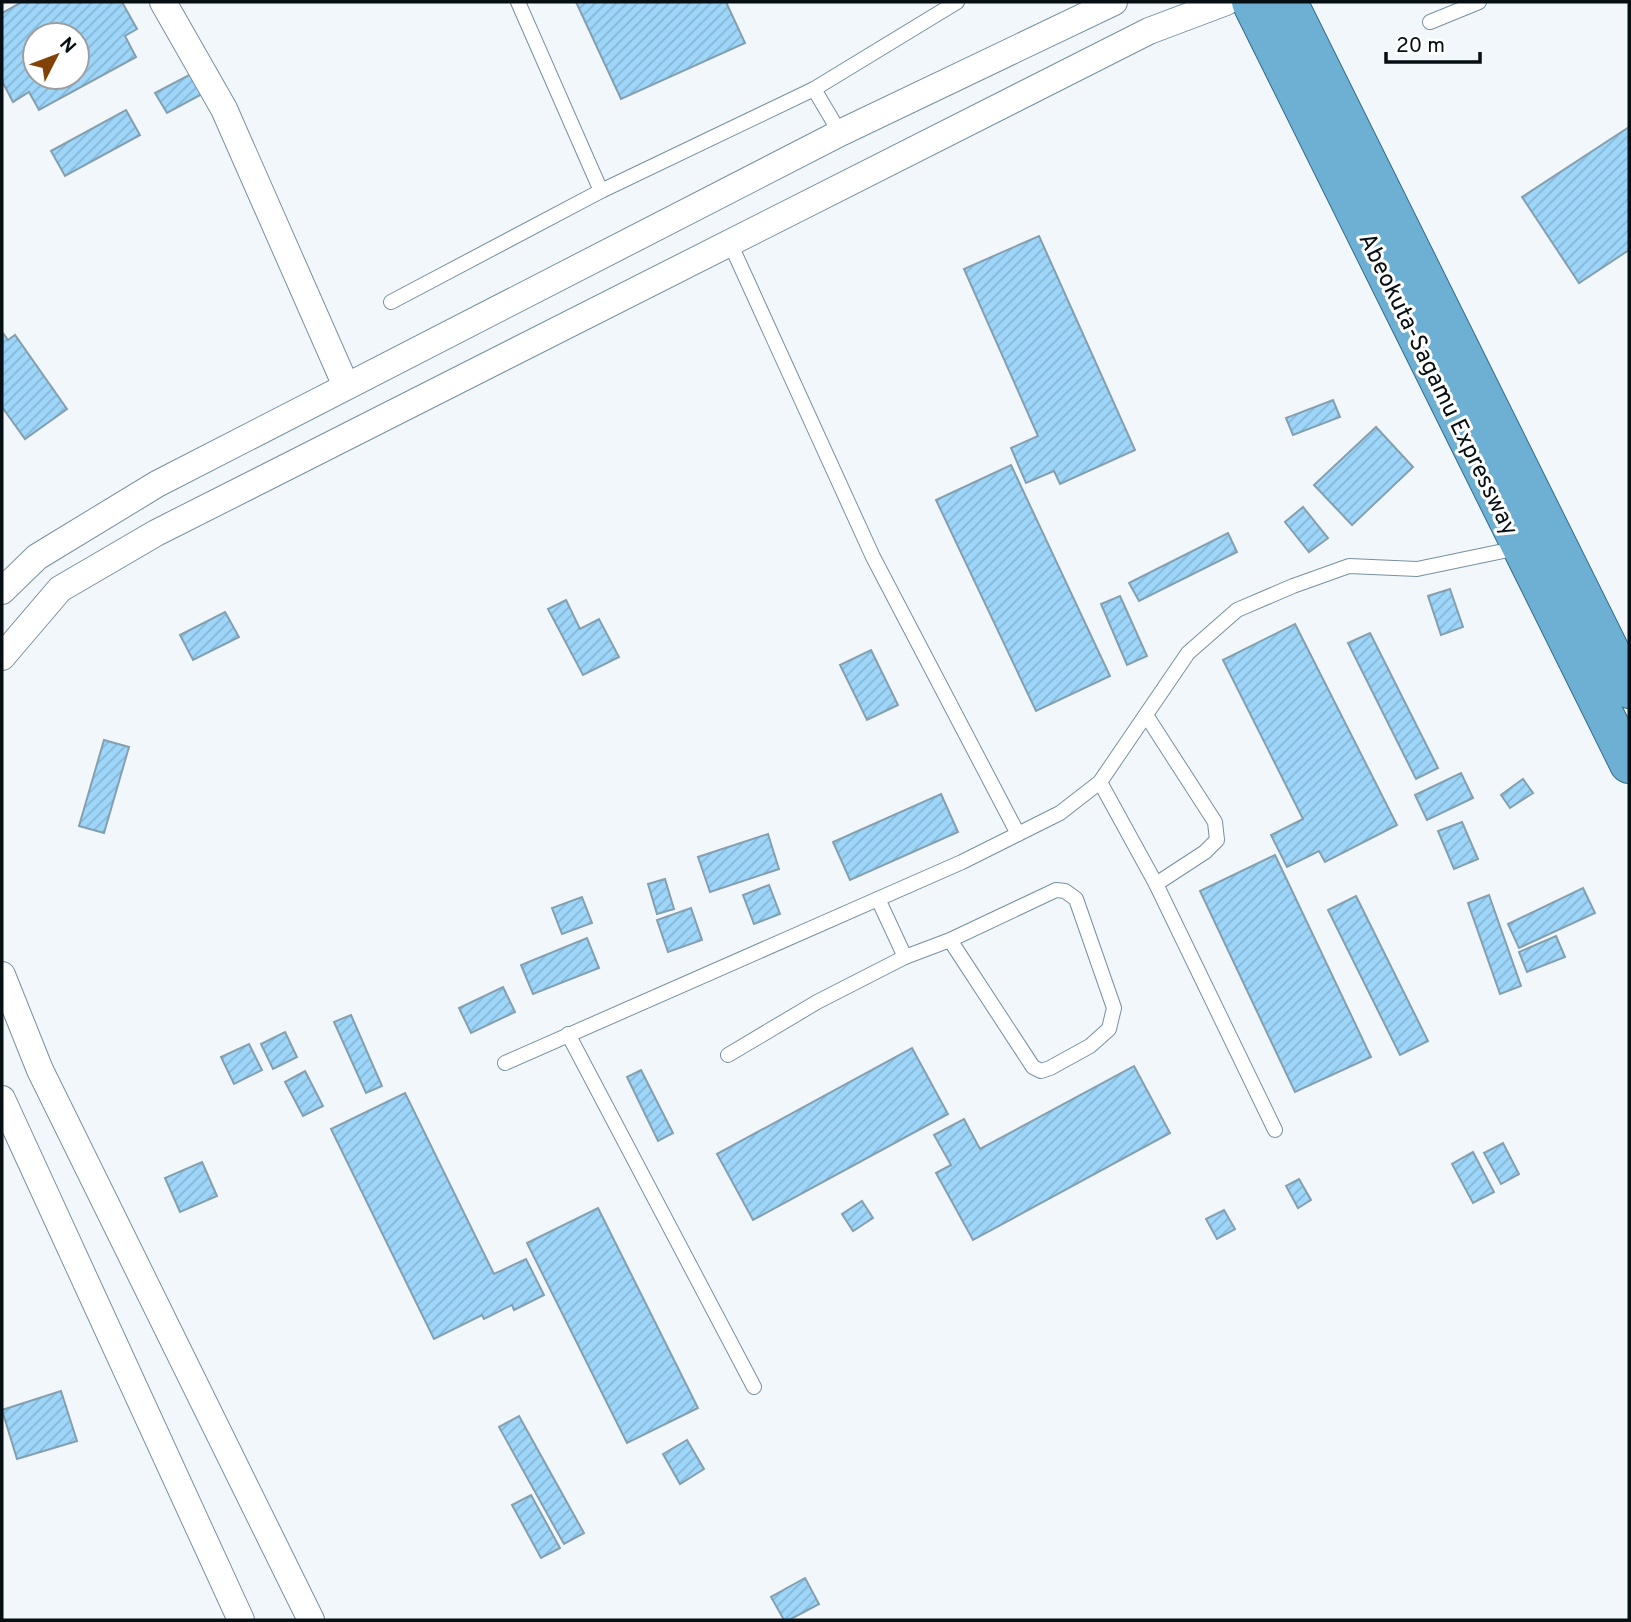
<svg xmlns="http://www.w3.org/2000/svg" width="1631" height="1622" font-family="Overpass,sans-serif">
<defs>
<pattern id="building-hatch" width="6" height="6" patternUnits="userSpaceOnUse" patternTransform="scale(1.75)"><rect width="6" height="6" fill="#9dd6f9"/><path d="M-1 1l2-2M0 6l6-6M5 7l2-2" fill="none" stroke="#86b6d5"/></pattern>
</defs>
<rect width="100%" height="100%" fill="#f2f7fb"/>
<!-- building -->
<g fill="url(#building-hatch)" stroke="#849faf" stroke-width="2" fill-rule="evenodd">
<path d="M22 2H122L137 29 125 36 136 57 39 110 29 92 13 102 2 81V13ZM35 35H77V77H35Z"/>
<path d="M576 2H726L745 43 621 99Z"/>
<path d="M191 74 202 94 167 113 155 93Z"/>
<path d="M126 110 140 135 65 176 51 151Z"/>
<path d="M1629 127V250L1579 283 1522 197Z"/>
<path d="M1039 236 1135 450 1060 484 1054 471 1026 483 1011 448 1038 436 964 269Z"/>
<path d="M3 333 8 340 15 335 67 409 25 439 2 407Z"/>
<path d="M1333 400 1340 417 1293 435 1286 418Z"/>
<path d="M1376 427 1413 467 1352 525 1314 485Z"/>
<path d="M1011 465 1110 676 1036 711 936 500Z"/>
<path d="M1303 507 1328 538 1309 552 1285 522Z"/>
<path d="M1228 533 1237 552 1139 601 1129 583Z"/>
<path d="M1450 589 1463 627 1441 635 1428 596Z"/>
<path d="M1120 596 1147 656 1127 665 1101 604Z"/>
<path d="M566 600 580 629 599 619 619 657 583 675 548 609Z"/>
<path d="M225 612 239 637 193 660 180 635Z"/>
<path d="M1295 624 1397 825 1325 862 1319 851 1287 867 1271 835 1303 819 1223 660Z"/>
<path d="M1370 633 1438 768 1416 779 1348 643Z"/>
<path d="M871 650 898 705 867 720 840 665Z"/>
<path d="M104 740 129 747 104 833 79 826Z"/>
<path d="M1461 773 1473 798 1427 820 1415 795Z"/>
<path d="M1523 779 1533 793 1510 808 1501 795Z"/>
<path d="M941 794 958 832 850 880 833 842Z"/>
<path d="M1462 822 1478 859 1454 869 1438 831Z"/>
<path d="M768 834 779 869 710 892 698 857Z"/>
<path d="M1275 855 1371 1057 1295 1092 1200 891Z"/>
<path d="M665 879 674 909 657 914 648 884Z"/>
<path d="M769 885 780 914 754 924 743 895Z"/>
<path d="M1583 888 1595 913 1519 948 1508 924Z"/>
<path d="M1489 895 1521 986 1500 994 1468 903Z"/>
<path d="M1356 896 1428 1041 1400 1055 1328 910Z"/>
<path d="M582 897 592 923 562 934 552 908Z"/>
<path d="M691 908 702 940 668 952 657 920Z"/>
<path d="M1556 936 1565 957 1527 972 1519 952Z"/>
<path d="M587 938 599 968 533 994 521 965Z"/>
<path d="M503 987 515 1012 471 1033 459 1008Z"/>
<path d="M351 1015 382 1086 366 1093 334 1022Z"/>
<path d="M285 1032 297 1057 273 1069 261 1044Z"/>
<path d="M249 1044 262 1070 234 1084 221 1057Z"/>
<path d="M912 1048 948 1114 753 1220 717 1154Z"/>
<path d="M1134 1066 1170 1133 973 1240 936 1173 951 1165 934 1135 964 1119 980 1149Z"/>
<path d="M641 1070 673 1133 658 1141 627 1077Z"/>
<path d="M305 1071 323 1106 303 1116 285 1082Z"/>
<path d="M405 1093 494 1274 526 1259 544 1295 514 1310 512 1305 484 1319 482 1315 434 1339 331 1129Z"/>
<path d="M1503 1143 1519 1174 1501 1184 1484 1153Z"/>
<path d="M1473 1152 1494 1192 1473 1203 1452 1164Z"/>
<path d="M202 1162 217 1196 180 1212 165 1178Z"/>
<path d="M1299 1179 1311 1200 1298 1208 1286 1186Z"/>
<path d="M862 1201 873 1218 853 1231 842 1214Z"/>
<path d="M598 1208 698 1408 627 1443 527 1243Z"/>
<path d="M1224 1210 1235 1229 1217 1239 1206 1219Z"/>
<path d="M61 1391 77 1441 17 1459 2 1410Z"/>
<path d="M519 1416 584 1533 564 1544 499 1427Z"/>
<path d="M687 1440 704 1469 680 1484 663 1454Z"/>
<path d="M531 1495 560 1548 541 1558 512 1505Z"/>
<path d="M805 1578 819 1604 789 1620H784L771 1597Z"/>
</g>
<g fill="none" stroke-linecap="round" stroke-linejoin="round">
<!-- service casing -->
<g stroke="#7691a1" stroke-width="16">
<g id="service">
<path d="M518 2 601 191 814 89 840 133"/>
<path d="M1430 22 1479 2"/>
<path d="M814 89 957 2"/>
<path d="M730 243 873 557 1018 834"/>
<path d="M391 302 601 191"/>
<path d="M1146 715 1215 822 1217 840 1205 852 1156 884"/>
<path d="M1100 782 1156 884 1275 1130"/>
<path d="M878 899 905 957 950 940 1056 890 1065 891 1076 899 1114 1008 1109 1029 1090 1046 1050 1068 1041 1071 1033 1067 950 940"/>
<path d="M568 1034 754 1387"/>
<path d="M728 1055 817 1002 905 957"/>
<path d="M505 1063 962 862 1060 813 1100 782 1188 653 1237 610 1293 586 1349 566 1417 569 1518 548"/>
</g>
</g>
<!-- minor casing -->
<g stroke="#7691a1" stroke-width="28">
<g id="minor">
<path d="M163 2 224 109 346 386"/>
<path d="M2 591 37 557 157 484 840 133 1114 2"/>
<path d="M2 657 60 589 156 533 1149 31 1226 2"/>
<path d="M2 975 40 1070 311 1620"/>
<path d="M2 1099 241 1620"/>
</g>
</g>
<!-- trunk casing -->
<g stroke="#326b89" stroke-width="40">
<g id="trunk">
<path d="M1251 2 1629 764"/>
<path d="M1288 2 1629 689"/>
</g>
</g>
<!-- service -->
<use href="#service" stroke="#fff" stroke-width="14"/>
<!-- minor -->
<use href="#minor" stroke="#fff" stroke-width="26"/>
<!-- trunk -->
<use href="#trunk" stroke="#6eb0d3" stroke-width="38"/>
</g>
<g text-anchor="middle" stroke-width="6" stroke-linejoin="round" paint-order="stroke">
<!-- street labels -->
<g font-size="24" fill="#050f14" stroke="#fff">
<text transform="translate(1439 384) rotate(64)" y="8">Abeokuta-Sagamu Expressway</text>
</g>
</g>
<!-- border -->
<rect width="1631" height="1622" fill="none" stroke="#050f14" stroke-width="7"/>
<!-- north arrow -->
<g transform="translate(56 56) rotate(48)"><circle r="33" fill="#ffffff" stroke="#9b9fa1" stroke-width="2"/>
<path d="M0-5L12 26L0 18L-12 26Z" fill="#824207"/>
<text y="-10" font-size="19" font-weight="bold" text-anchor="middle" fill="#050f14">N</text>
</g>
<!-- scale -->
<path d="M1386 52v10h94v-10" fill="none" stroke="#050f14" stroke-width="3.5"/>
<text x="1396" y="52" font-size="21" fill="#050f14" stroke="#ffffff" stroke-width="5" paint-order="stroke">20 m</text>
</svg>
